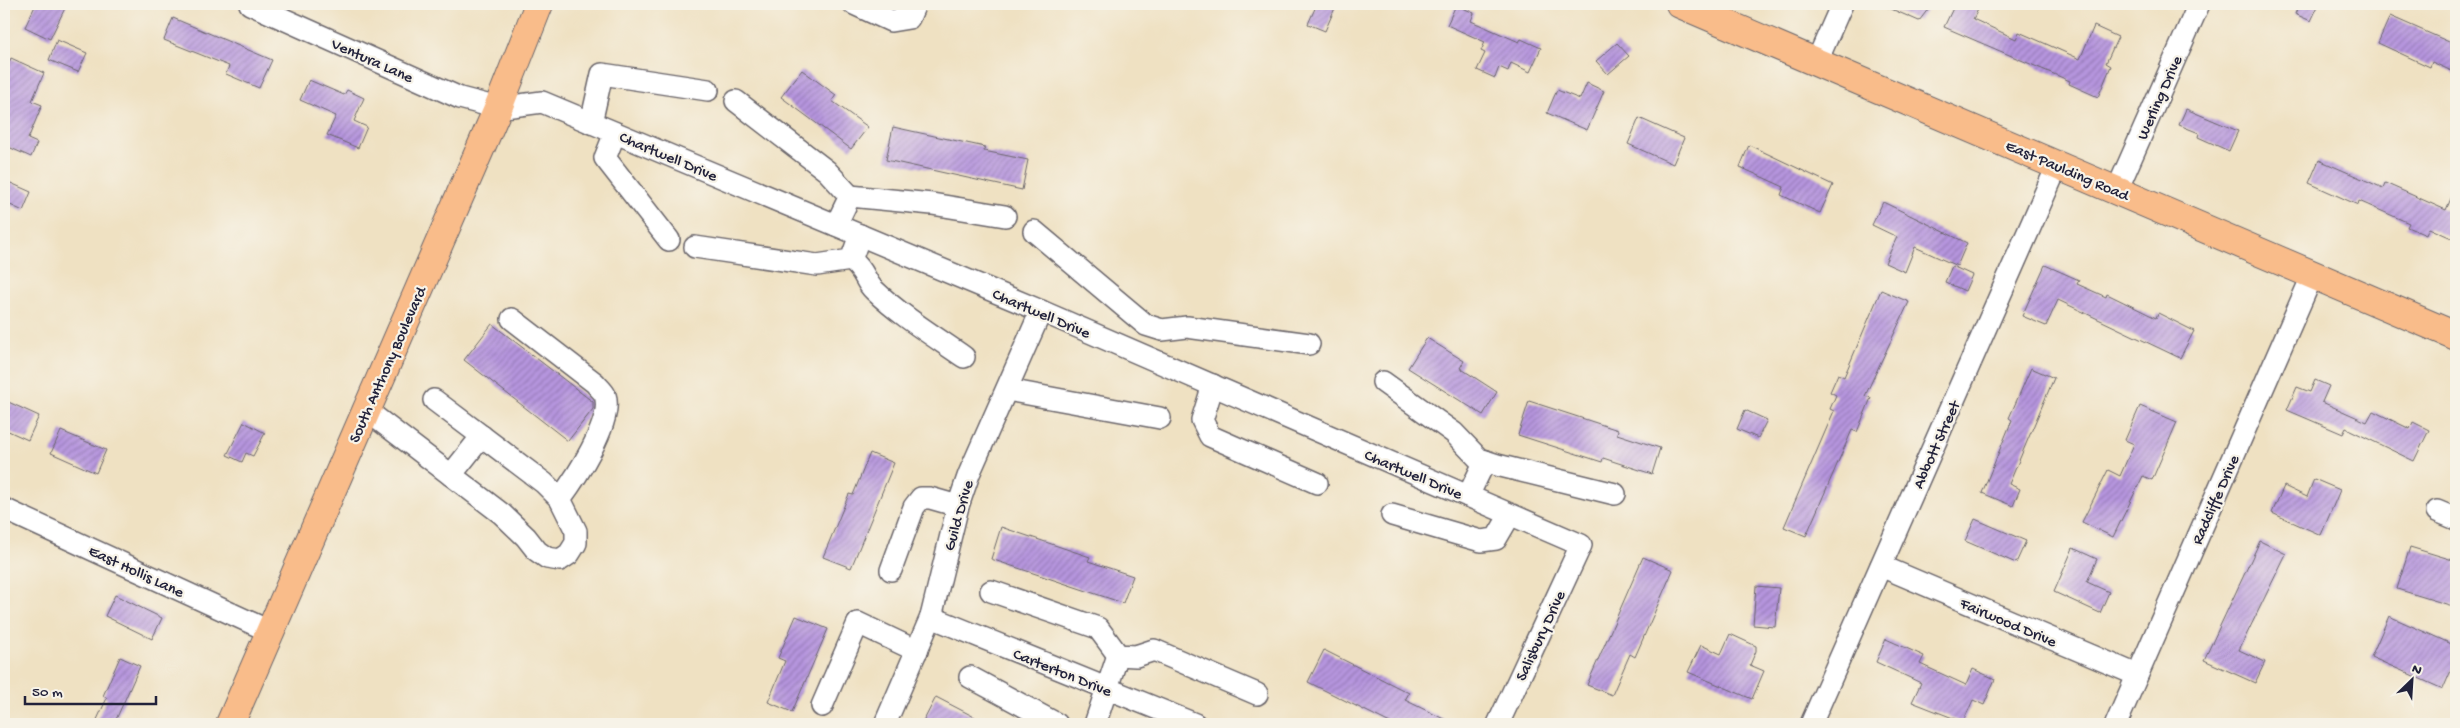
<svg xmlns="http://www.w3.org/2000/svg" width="2460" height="728" font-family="'Gochi Hand',sans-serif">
<defs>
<pattern id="building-hatch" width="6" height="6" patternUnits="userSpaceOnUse" patternTransform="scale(1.25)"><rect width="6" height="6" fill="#b695de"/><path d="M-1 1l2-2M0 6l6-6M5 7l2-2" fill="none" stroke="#9479b5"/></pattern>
</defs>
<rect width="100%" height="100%" fill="#f7f3e8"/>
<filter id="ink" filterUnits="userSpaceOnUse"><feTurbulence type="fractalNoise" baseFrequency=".02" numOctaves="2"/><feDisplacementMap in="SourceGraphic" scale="10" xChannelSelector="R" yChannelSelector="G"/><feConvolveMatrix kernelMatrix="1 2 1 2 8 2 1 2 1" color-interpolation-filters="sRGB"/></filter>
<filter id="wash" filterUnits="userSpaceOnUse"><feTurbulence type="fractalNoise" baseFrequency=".0096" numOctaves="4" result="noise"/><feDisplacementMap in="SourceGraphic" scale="20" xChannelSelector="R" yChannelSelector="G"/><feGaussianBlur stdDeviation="1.12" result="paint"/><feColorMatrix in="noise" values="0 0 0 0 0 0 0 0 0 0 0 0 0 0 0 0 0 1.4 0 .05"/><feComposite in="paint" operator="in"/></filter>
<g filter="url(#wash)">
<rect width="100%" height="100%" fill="#efe1c2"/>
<g id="blocks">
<!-- building -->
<g fill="url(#building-hatch)">
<path d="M36 4H67L50 39 25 27Z"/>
<path d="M1317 4H1325L1335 8 1325 31 1308 24Z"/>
<path d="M1880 4H1932L1919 21Z"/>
<path d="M1955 4H1981L1973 19 2016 39 2019 32 2080 59 2094 26 2118 37 2106 63 2111 66 2098 97 2069 84 2070 81 1944 27Z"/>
<path d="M2299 4H2319L2311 21 2295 14Z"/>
<path d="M1456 5 1474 13 1471 21 1519 42 1521 39 1541 48 1530 72 1511 63 1508 71 1499 67 1495 78 1477 70 1485 53 1481 51 1485 42 1447 25Z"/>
<path d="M2390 16 2456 45V73L2432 62 2430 67 2378 43Z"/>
<path d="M173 18 272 60 259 88 226 74 229 66 164 40Z"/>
<path d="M57 40 87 53 78 72 49 60Z"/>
<path d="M1617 43 1629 56 1608 74 1596 61Z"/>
<path d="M11 58 44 73 32 101 42 105 28 139 37 143 31 157 4 145V75Z"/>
<path d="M802 70 836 95 832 101 868 127 851 149 781 97Z"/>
<path d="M309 80 344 95 347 90 364 98 354 121 367 127 358 148 327 135 336 116 300 100Z"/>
<path d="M1587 83 1604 91 1587 130 1547 113 1557 90 1580 99Z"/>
<path d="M2186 109 2238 131 2229 151 2198 137 2199 133 2179 125Z"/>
<path d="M1639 118 1684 138 1673 164 1628 144Z"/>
<path d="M893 127 985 147 984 151 1028 160 1022 190 886 160Z"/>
<path d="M1749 145 1833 185 1820 213 1781 195 1784 187 1740 167Z"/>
<path d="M2319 160 2383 188 2385 183 2446 210 2456 187V240L2429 228 2426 235 2407 227 2409 223 2359 201 2358 205 2309 183Z"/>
<path d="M4 180 31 192 23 211 4 202Z"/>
<path d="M1883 202 1967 243 1957 266 1915 247 1905 272 1885 263 1897 237 1872 225Z"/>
<path d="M2045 265 2079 280 2077 284 2106 297 2107 294 2156 318 2158 313 2194 331 2180 358 2058 300 2046 326 2022 316Z"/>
<path d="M1952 266 1972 275 1965 291 1945 282Z"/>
<path d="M1881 290 1909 302 1865 396 1871 398 1857 432 1852 430 1806 536 1784 527 1834 411 1830 409 1836 395 1830 392 1838 374 1844 377Z"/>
<path d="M492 324 593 402V409L568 441 464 360Z"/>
<path d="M1427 338 1464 361 1460 368 1497 392 1483 415 1408 368Z"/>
<path d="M2031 368 2054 378 2009 484 2020 489 2013 506 1982 493 2012 420 2009 418Z"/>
<path d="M2315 380 2329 386 2322 402 2367 422 2373 411 2410 429 2413 422 2429 430 2414 461 2346 428 2343 434 2287 410 2297 387 2310 392Z"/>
<path d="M4 400 39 416 28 440 4 429Z"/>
<path d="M1529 401 1618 430 1617 434 1660 448 1652 474 1603 458 1602 462 1518 435Z"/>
<path d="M2140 406 2177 422 2152 480 2143 476 2113 537 2082 522 2108 470 2120 476 2134 444 2125 440Z"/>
<path d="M1745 410 1767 420 1758 438 1737 429Z"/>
<path d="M244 422 265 433 253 456 246 453 242 462 227 455Z"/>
<path d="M61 431 106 450 96 473 51 453Z"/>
<path d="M870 453 894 463 851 568 823 557 849 494 853 495Z"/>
<path d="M2314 479 2340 490 2321 535 2272 513 2284 486 2307 497Z"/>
<path d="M1975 519 2026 541 2016 563 1965 541Z"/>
<path d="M1001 527 1090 557 1088 561 1133 576 1123 603 991 559Z"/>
<path d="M2260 541 2286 554 2239 650 2265 662 2255 683 2204 660Z"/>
<path d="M2410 547 2456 561V607L2397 589Z"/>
<path d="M2073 548 2097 559 2087 582 2109 592 2100 613 2054 592Z"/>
<path d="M1643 557 1673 570 1635 657 1630 654 1612 695 1587 685Z"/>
<path d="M1756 586 1779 588 1775 627 1753 625Z"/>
<path d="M115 595 162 618 152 639 105 616Z"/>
<path d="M796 616 828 629 792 712 768 702 785 661 778 658Z"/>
<path d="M2389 616 2456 646V659L2443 689 2371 657Z"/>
<path d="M1730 634 1756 646V651L1750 665 1764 671 1752 699 1688 672 1701 645 1721 654Z"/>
<path d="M1886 639 1924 656 1920 664 1966 685 1973 669 1995 679 1984 705 1973 700 1963 722 1912 702 1921 683 1876 662Z"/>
<path d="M1324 650 1409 693 1405 700 1454 724H1392L1308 682Z"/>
<path d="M120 657 140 666 114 724H95L107 698 103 696Z"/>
<path d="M936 697 988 724H922Z"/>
</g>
</g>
</g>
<g filter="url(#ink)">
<use href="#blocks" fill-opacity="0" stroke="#6a656a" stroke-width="1"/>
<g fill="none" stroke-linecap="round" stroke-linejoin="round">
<!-- minor casing -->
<g stroke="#6a656a" stroke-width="24">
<g id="minor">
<path d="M250 4 460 98 498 108 542 102 1041 311 1581 545 1498 724"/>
<path d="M854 4 891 21 909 18 915 4"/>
<path d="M1817 61 1842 4"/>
<path d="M736 101 827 171 850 196"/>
<path d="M591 123 602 74 708 90"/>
<path d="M615 133 605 158 669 240"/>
<path d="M2117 190 2199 4"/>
<path d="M836 225 850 196 932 204 1005 216"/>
<path d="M1034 231 1146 325 1162 330 1187 327 1309 344"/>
<path d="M695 247 817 265 851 260 860 235"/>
<path d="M851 260C866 271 864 281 874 290 901 316 934 336 964 357"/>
<path d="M512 319 595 383C598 387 603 391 605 395 614 421 575 479 560 499"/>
<path d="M1383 382 1454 433 1479 459 1497 465 1615 494"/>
<path d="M1213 385 1202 420 1210 436 1317 483"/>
<path d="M1007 390 1160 418"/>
<path d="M366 410 502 514 526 537 537 551 547 558 560 560 569 554 576 543V531L560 499 544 483 434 400"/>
<path d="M451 475 482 436"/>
<path d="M1468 496 1485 461"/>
<path d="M4 509 269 631"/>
<path d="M2437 511 2456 519"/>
<path d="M1392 515 1481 541 1496 539 1510 515"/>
<path d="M1881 566 2137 675"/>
<path d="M891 570 914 507 921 498H930L958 506"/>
<path d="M991 591 1098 628 1118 655 1136 656 1154 650 1257 694"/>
<path d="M931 617 1195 724"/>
<path d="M970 677 1057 724"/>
<path d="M822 706 858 623 917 651"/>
<path d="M885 724 931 617 958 506 969 474 1041 311"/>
<path d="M1095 724 1118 655"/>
<path d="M1811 724 2058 164"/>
<path d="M2116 724 2313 274"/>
</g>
</g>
<!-- major casing -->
<g stroke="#6a656a" stroke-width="30">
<g id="major">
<path d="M1680 4 2456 336"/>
<path d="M230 724 498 108 539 4"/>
</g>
</g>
<!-- minor -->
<use href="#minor" stroke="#fff" stroke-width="21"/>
<!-- major -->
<use href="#major" stroke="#f9bc8a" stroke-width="28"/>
</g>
</g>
<g text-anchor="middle" stroke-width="4.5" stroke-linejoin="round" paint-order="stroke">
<!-- street labels -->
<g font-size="16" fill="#22223b" stroke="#f7f3e8">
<text transform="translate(373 59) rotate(24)" y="6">Ventura Lane</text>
<text transform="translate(2158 97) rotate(-66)" y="6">Werling Drive</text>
<text transform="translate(669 155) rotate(23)" y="6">Chartwell Drive</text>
<text transform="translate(2068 169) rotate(23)" y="6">East Paulding Road</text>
<text transform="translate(1042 312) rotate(23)" y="6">Chartwell Drive</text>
<text transform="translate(386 364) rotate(-66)" y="6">South Anthony Boulevard</text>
<text transform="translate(1935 444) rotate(-66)" y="6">Abbott Street</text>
<text transform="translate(1414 473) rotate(23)" y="6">Chartwell Drive</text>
<text transform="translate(2214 499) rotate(-66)" y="6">Radcliffe Drive</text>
<text transform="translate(957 515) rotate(-74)" y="6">Guild Drive</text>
<text transform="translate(137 570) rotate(25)" y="6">East Hollis Lane</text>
<text transform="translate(2009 621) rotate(23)" y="6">Fairwood Drive</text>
<text transform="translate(1539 635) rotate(-65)" y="6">Salisbury Drive</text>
<text transform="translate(1063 671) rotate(22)" y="6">Carterton Drive</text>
</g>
</g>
<!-- margin -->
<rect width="2460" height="728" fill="none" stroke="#f7f3e8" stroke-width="20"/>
<!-- north arrow -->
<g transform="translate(2412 680) rotate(25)" stroke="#f7f3e8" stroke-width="4" paint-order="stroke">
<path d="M0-4L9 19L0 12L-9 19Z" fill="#22223b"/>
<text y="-8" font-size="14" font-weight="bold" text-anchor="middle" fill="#22223b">N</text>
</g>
<!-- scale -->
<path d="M25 696v8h131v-8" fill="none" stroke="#22223b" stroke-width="2.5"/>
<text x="32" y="696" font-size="15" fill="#22223b" stroke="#f7f3e8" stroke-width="4" paint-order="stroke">50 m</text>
</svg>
